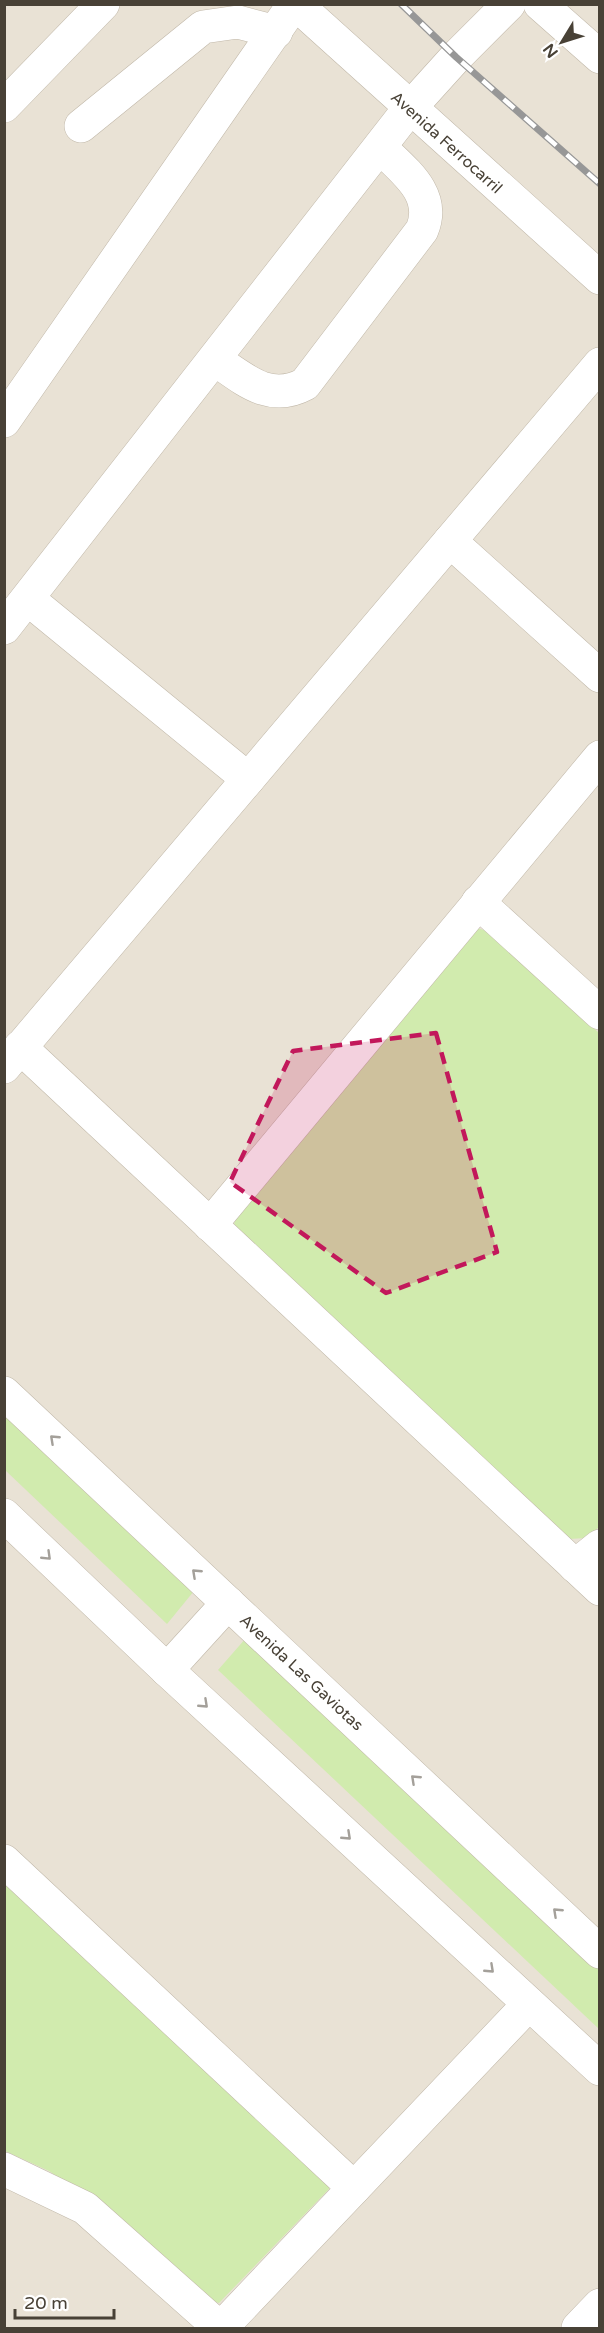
<svg xmlns="http://www.w3.org/2000/svg" width="604" height="2333" font-family="'Varela Round',sans-serif">
<rect width="100%" height="100%" fill="#f5f0e7"/>
<!-- residential -->
<rect fill="#e9e2d5" x="5" y="5" width="594" height="2323"/>
<!-- green -->
<g fill="#d1ebae">
<path d="M471 926 490 932 599 1033V1527L586 1538 569 1539 233 1236 235 1217Z"/>
<path d="M4 1412 194 1591 167 1624 5 1470Z"/>
<path d="M246 1638 599 1968V2029L218 1670Z"/>
<path d="M4 1873 330 2179 329 2189 219 2303 209 2300 126 2224 49 2171 5 2151Z"/>
</g>
<g fill="none" stroke-linecap="round" stroke-linejoin="round">
<!-- minor casing -->
<g stroke="#c1b8a9" stroke-width="34">
<g id="minor">
<path d="M296 4 600 278"/>
<path d="M540 4 600 57"/>
<path d="M4 106 103 4"/>
<path d="M81 126 203 27 238 22 276 32"/>
<path d="M216 360C245 380 270 403 305 384L422 230C437 194 404 171 381 148"/>
<path d="M4 421 294 4"/>
<path d="M450 541 600 676"/>
<path d="M28 599 248 779"/>
<path d="M4 628 409 109 456 57 509 4"/>
<path d="M478 902 600 1013"/>
<path d="M20 1047 600 1589"/>
<path d="M4 1067 600 364"/>
<path d="M210 1225 600 757"/>
<path d="M4 1393 600 1952"/>
<path d="M4 1515 167 1670 600 2069"/>
<path d="M575 1566 600 1546"/>
<path d="M167 1670 228 1603"/>
<path d="M4 1861 354 2188"/>
<path d="M4 2169 85 2208 220 2328"/>
<path d="M221 2328 529 2004"/>
<path d="M578 2328 600 2305"/>
</g>
</g>
<!-- minor -->
<use href="#minor" stroke="#fff" stroke-width="33"/>
<!-- rail casing -->
<g stroke="#979797" stroke-width="7">
<path id="rail" d="M401 4 456 57 600 184"/>
</g>
<!-- rail -->
<use href="#rail" stroke="#fff" stroke-width="4.5" stroke-dasharray="14" stroke-linecap="butt"/>
</g>
<!-- one-way arrows -->
<defs><path id="oneway-chevron" d="M-2-3.5L2.5 0L-2 3.5" fill="none" stroke-width="1.6" stroke-linecap="round" stroke-linejoin="round" transform="scale(1.5)"/></defs>
<g stroke="#a4a09a">
<use href="#oneway-chevron" transform="translate(54 1439) rotate(-137)"/>
<use href="#oneway-chevron" transform="translate(47 1556) rotate(44)"/>
<use href="#oneway-chevron" transform="translate(196 1573) rotate(-137)"/>
<use href="#oneway-chevron" transform="translate(204 1704) rotate(43)"/>
<use href="#oneway-chevron" transform="translate(415 1779) rotate(-137)"/>
<use href="#oneway-chevron" transform="translate(347 1836) rotate(43)"/>
<use href="#oneway-chevron" transform="translate(557 1912) rotate(-137)"/>
<use href="#oneway-chevron" transform="translate(490 1969) rotate(43)"/>
</g>
<!-- marked area -->
<path fill="#c2185b" fill-opacity="0.2" stroke="#c2185b" stroke-width="4.5" stroke-dasharray="12 8" stroke-linejoin="round" d="M436 1033 497 1252 386 1293 230 1182 293 1051Z"/>
<g text-anchor="middle" stroke-width="4.5" stroke-linejoin="round" paint-order="stroke">
<!-- street labels -->
<g font-size="16" fill="#484136" stroke="#fff">
<text transform="translate(447 142) rotate(42)" y="6">Avenida Ferrocarril</text>
<text transform="translate(302 1672) rotate(43)" y="6">Avenida Las Gaviotas</text>
</g>
</g>
<!-- border -->
<rect width="604" height="2333" fill="none" stroke="#484136" stroke-width="12"/>
<!-- north arrow -->
<g transform="translate(562 42) rotate(232)" stroke="#ffffff" stroke-width="4.5" paint-order="stroke">
<path d="M0-4.5L10 22L0 15L-10 22Z" fill="#484136"/>
<text y="-9" font-size="16" font-weight="bold" text-anchor="middle" fill="#484136">N</text>
</g>
<!-- scale -->
<path d="M15 2309v9h99v-9" fill="none" stroke="#484136" stroke-width="3"/>
<text x="24" y="2309" font-size="18" fill="#484136" stroke="#ffffff" stroke-width="4.5" paint-order="stroke">20 m</text>
</svg>
